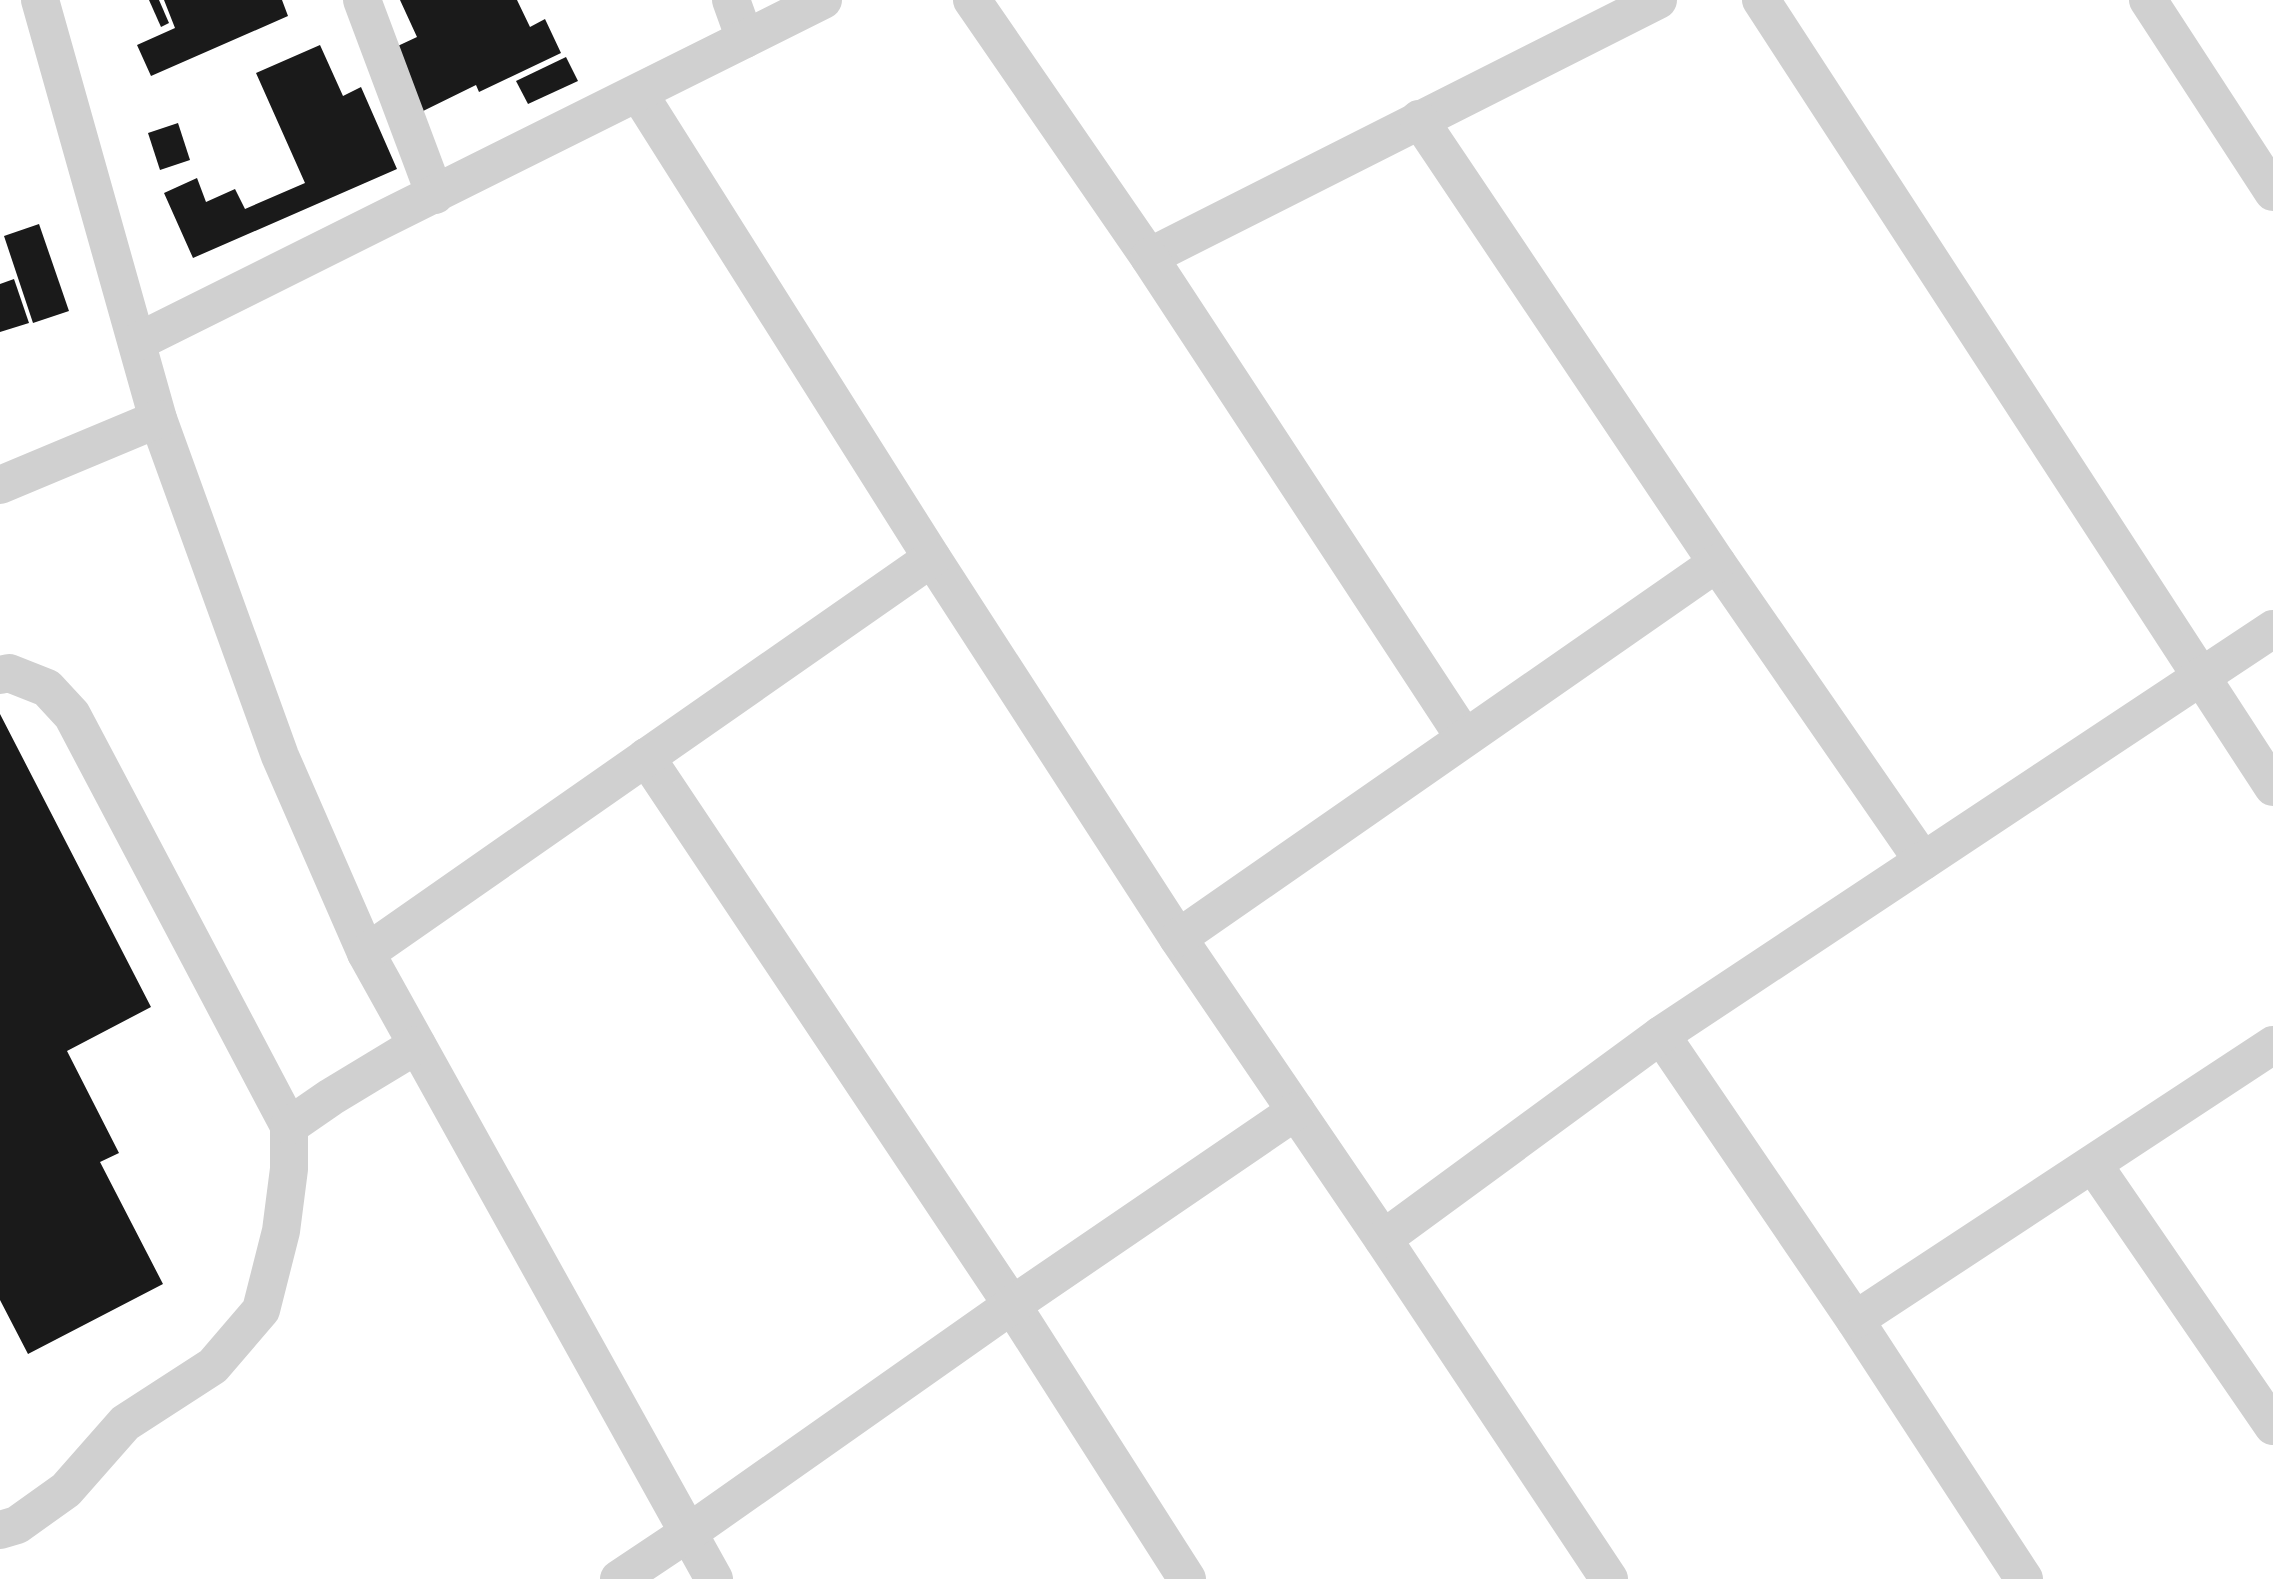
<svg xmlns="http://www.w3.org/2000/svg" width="2273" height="1579" font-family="'Sofia Sans Condensed',sans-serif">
<rect width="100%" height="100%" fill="#fff"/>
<!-- building -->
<g fill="#1a1a1a">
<path d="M149 0H159L169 23 161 27Z"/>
<path d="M164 0H282L288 16 151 76 137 45 175 28Z"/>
<path d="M400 0H517L530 27 545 19 561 53 479 92 476 85 417 114 387 51 417 37Z"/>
<path d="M320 45 343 96 361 87 397 169 193 258 164 193 197 178 206 202 235 189 245 209 305 183 256 73Z"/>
<path d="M566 57 578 81 528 104 516 81Z"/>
<path d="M178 123 190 160 160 170 148 133Z"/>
<path d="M39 224 69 311 33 323 4 236Z"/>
<path d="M14 279 29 323 0 332V284Z"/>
<path d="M0 714 151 1007 67 1051 119 1153 100 1162 163 1284 28 1354 0 1300Z"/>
</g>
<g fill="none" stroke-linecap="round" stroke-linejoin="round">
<!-- minor -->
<g stroke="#d0d0d0" stroke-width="38">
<path d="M40 0 158 419 280 756 366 953 714 1579"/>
<path d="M362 0 435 195"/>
<path d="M731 0 745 39"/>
<path d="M972 0 1149 257 1658 0"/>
<path d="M1761 0 2273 787"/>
<path d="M2148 0 2273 192"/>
<path d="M639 94 932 558 1178 938 1383 1239 1609 1579"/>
<path d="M1419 119 1717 563 1923 861"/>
<path d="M1149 257 1464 737"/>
<path d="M137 342 823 0"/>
<path d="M0 485 158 419"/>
<path d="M0 675 9 673 47 688 72 715 289 1126V1169L281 1231 261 1310 213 1366 125 1423 66 1490 17 1525 0 1530"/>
<path d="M646 757 1012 1305 1187 1579"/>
<path d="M1178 938 1717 563"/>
<path d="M366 953 932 558"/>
<path d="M1661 1035 1855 1320 2024 1579"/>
<path d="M289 1126 331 1097 417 1045"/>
<path d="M2093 1164 2273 1426"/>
<path d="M1383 1239 1661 1035 2273 629"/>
<path d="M1855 1320 2273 1045"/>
<path d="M619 1579 688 1533 1012 1305 1296 1111"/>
</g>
</g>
</svg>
